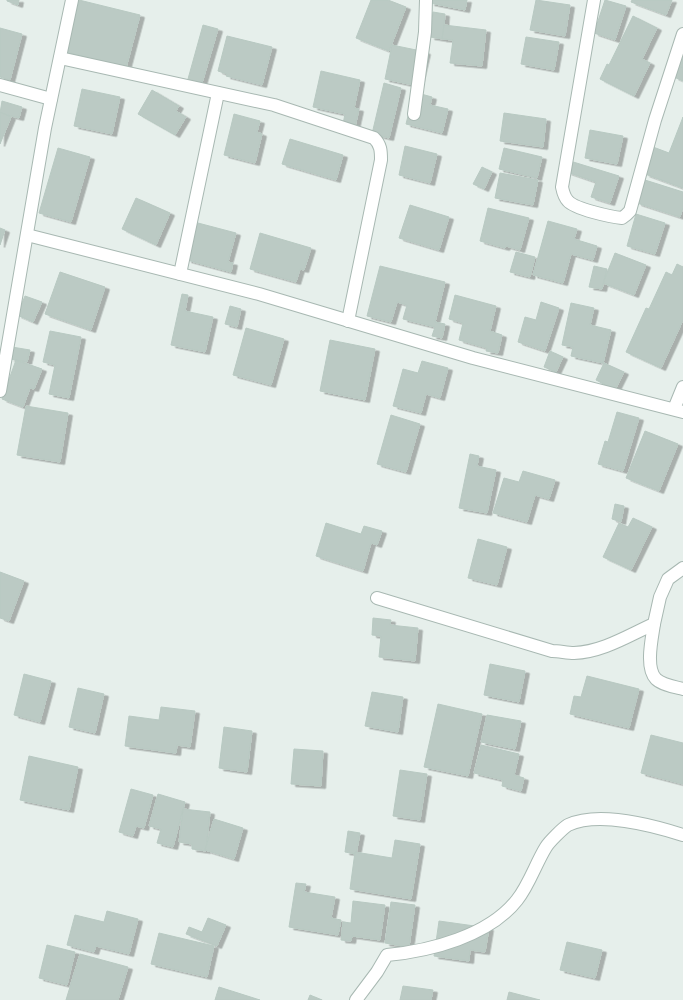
<svg xmlns="http://www.w3.org/2000/svg" width="683" height="1000" font-family="'Sofia Sans Condensed',sans-serif">
<defs>
<filter id="shadow"><feDropShadow dx="4.5" dy="2.5" stdDeviation="0" flood-color="#0004"/></filter>
</defs>
<rect width="100%" height="100%" fill="#e6efeb"/>
<!-- building -->
<g fill="#bbcac4" stroke="#b8c9c2" filter="url(#shadow)">
<path d="M7 0H19L18 5 7 1Z"/>
<path d="M79 0 140 15 126 68 66 52Z"/>
<path d="M371 0H388L406 7 389 51 356 38Z"/>
<path d="M431 0H467L465 10 430 3Z"/>
<path d="M536 0 570 5 565 36 530 30Z"/>
<path d="M605 0 626 6 615 40 594 33Z"/>
<path d="M632 0H672L666 15 631 2Z"/>
<path d="M433 12 445 14 443 39 430 37Z"/>
<path d="M633 16 657 28 642 59 650 63 634 96 600 79 607 64 609 65Z"/>
<path d="M203 25 218 29 202 83 188 79Z"/>
<path d="M444 25 486 30 482 66 450 63 453 40 442 39Z"/>
<path d="M0 28 22 34 10 80 0 77Z"/>
<path d="M227 36 272 47 262 85 226 76 227 74 218 71Z"/>
<path d="M526 37 559 42 554 70 521 64Z"/>
<path d="M392 45 426 52 418 86 385 79Z"/>
<path d="M681 56 683 57V68L678 67Z"/>
<path d="M678 66 683 68V81L674 77Z"/>
<path d="M321 71 360 80 354 108 359 109 355 127 343 124 345 114 313 107Z"/>
<path d="M384 83 401 88 389 138 372 134Z"/>
<path d="M82 89 120 97 112 134 74 126Z"/>
<path d="M152 90 179 106 176 111 186 117 175 135 138 114Z"/>
<path d="M414 92 432 97 430 105 448 109 442 133 406 124Z"/>
<path d="M2 101 22 107 19 118 0 113Z"/>
<path d="M0 112 11 117 0 144Z"/>
<path d="M504 113 546 119 543 147 500 141Z"/>
<path d="M234 114 260 121 257 132 262 134 255 163 224 155Z"/>
<path d="M683 117V188L645 174 653 147 669 153Z"/>
<path d="M590 130 623 136 617 164 585 158Z"/>
<path d="M290 139 343 155 336 180 282 164Z"/>
<path d="M405 146 437 154 430 183 399 175Z"/>
<path d="M58 148 90 157 71 222 39 213Z"/>
<path d="M504 148 542 157 537 178 499 169Z"/>
<path d="M570 161 619 176 610 203 591 197 596 182 567 172Z"/>
<path d="M482 167 492 172 484 189 473 184Z"/>
<path d="M500 173 538 180 533 205 495 198Z"/>
<path d="M645 180 683 192V207L680 217 637 203Z"/>
<path d="M136 198 170 213 156 245 122 229Z"/>
<path d="M410 205 449 217 439 250 399 238Z"/>
<path d="M488 208 529 218 520 250 506 246 505 248 480 241Z"/>
<path d="M636 214 665 223 655 254 627 246Z"/>
<path d="M548 221 577 229 574 239 597 246 593 260 571 254 563 283 533 275Z"/>
<path d="M198 223 236 233 228 262 233 263 231 272 187 260Z"/>
<path d="M0 228 5 230 0 245Z"/>
<path d="M260 233 311 248 304 270 300 269 296 282 250 269Z"/>
<path d="M516 252 535 257 530 277 510 272Z"/>
<path d="M615 253 646 265 634 295 603 283Z"/>
<path d="M677 264 683 267V320L661 368 626 352 646 308 649 309 666 272 672 275Z"/>
<path d="M380 266 445 282 435 322 445 324 442 338 432 336 435 327 403 319 407 305 397 302 391 322 367 316Z"/>
<path d="M594 266 607 269 602 289 589 287Z"/>
<path d="M60 272 105 287 91 330 45 314Z"/>
<path d="M182 294 188 295 185 311 213 317 205 352 171 345Z"/>
<path d="M455 295 496 306 490 331 502 335 498 353 486 351 487 348 459 340 463 323 449 319Z"/>
<path d="M25 296 42 302 33 322 17 315Z"/>
<path d="M541 302 559 308 545 351 518 342 525 317 536 320Z"/>
<path d="M571 303 594 308 590 325 611 330 603 363 571 356 573 347 562 345Z"/>
<path d="M230 306 241 309 237 327 225 324Z"/>
<path d="M246 328 284 339 271 385 233 375Z"/>
<path d="M50 331 81 337 69 398 49 394 55 365 43 362Z"/>
<path d="M330 340 375 349 365 400 320 391Z"/>
<path d="M12 347 30 350 27 362 10 359Z"/>
<path d="M550 351 563 357 556 372 544 367Z"/>
<path d="M16 360 42 369 34 389 30 388 23 407 2 399Z"/>
<path d="M422 361 448 368 440 398 426 394 421 413 393 406 403 369 418 373Z"/>
<path d="M604 363 624 372 615 390 596 380Z"/>
<path d="M26 406 68 413 60 462 17 455Z"/>
<path d="M617 412 639 418 623 471 598 464 605 441 608 442Z"/>
<path d="M391 415 420 424 406 472 377 464Z"/>
<path d="M645 431 678 444 659 491 626 478Z"/>
<path d="M470 454 479 456 477 466 496 470 487 513 459 508Z"/>
<path d="M523 471 555 480 549 499 535 495 527 522 493 513 504 478 519 482Z"/>
<path d="M615 504 624 506 621 522 612 519Z"/>
<path d="M633 518 652 527 631 570 603 557 619 523 628 527Z"/>
<path d="M326 523 361 534 364 526 382 531 377 545 371 543 363 571 316 556Z"/>
<path d="M478 539 507 547 497 585 468 578Z"/>
<path d="M0 572 24 581 9 621 0 618Z"/>
<path d="M373 618 391 620 390 625 418 628 415 661 379 657 381 636 372 635Z"/>
<path d="M490 664 525 671 519 702 484 695Z"/>
<path d="M24 674 51 681 40 722 14 715Z"/>
<path d="M587 676 639 689 629 728 570 714 574 696 581 697Z"/>
<path d="M78 688 104 694 95 733 69 727Z"/>
<path d="M372 692 403 697 398 732 365 726Z"/>
<path d="M438 704 482 714 468 776 424 767Z"/>
<path d="M161 707 195 711 190 747 177 745 176 753 125 746 129 716 159 720Z"/>
<path d="M487 715 521 721 515 749 481 742Z"/>
<path d="M224 727 252 731 247 772 219 768Z"/>
<path d="M651 735 683 743V784L641 773Z"/>
<path d="M481 745 519 754 514 775 524 778 521 791 502 786 503 780 474 773Z"/>
<path d="M294 749 323 751 321 786 291 784Z"/>
<path d="M29 756 78 767 69 810 20 800Z"/>
<path d="M400 770 427 774 420 820 393 816Z"/>
<path d="M131 789 153 795 144 828 136 826 133 836 119 832Z"/>
<path d="M158 794 185 802 173 847 157 843 161 829 149 826Z"/>
<path d="M183 809 210 812 206 851 192 849V844L179 842Z"/>
<path d="M214 819 243 828 234 859 205 850Z"/>
<path d="M348 831 360 833 356 854 345 852Z"/>
<path d="M395 840 420 844 411 899 350 889 355 852 392 858Z"/>
<path d="M296 883 306 884 304 892 335 897 331 918 341 920 338 935 289 927Z"/>
<path d="M353 901 385 905 380 940 352 936 351 941 341 940 343 922 351 923Z"/>
<path d="M391 902 415 905 409 947 385 943Z"/>
<path d="M107 911 138 919 129 954 96 946 94 952 67 945 75 915 104 922Z"/>
<path d="M208 918 226 925 217 946 186 934 189 927 202 932Z"/>
<path d="M439 921 489 928 485 952 470 950 469 961 434 956Z"/>
<path d="M159 933 214 946 207 977 151 964Z"/>
<path d="M567 942 602 950 595 978 560 970Z"/>
<path d="M47 945 75 952 67 985 39 978Z"/>
<path d="M80 954 128 967 118 1000H66Z"/>
<path d="M403 986 433 990 431 1000H400Z"/>
<path d="M219 987 260 1000H215Z"/>
<path d="M509 992 540 1000H507Z"/>
<path d="M310 995 322 1000H308Z"/>
</g>
<g fill="none" stroke-linecap="round" stroke-linejoin="round">
<!-- minor casing -->
<g stroke="#a8b8b2" stroke-width="14">
<g id="minor">
<path d="M594 0 562 187C563 192 564 197 568 201 575 209 611 217 622 218L626 215 630 211 655 120 683 34"/>
<path d="M60 58 274 105 374 138C381 145 381 151 381 160L348 321"/>
<path d="M0 85 51 99"/>
<path d="M414 114 425 32 426 0"/>
<path d="M27 235 259 294 473 358 683 412"/>
<path d="M180 274 218 93"/>
<path d="M0 391 45 128 72 0"/>
<path d="M674 409 683 387"/>
<path d="M377 598 552 651C559 651 567 653 574 653 603 652 629 635 654 624L660 597 668 579 683 568"/>
<path d="M654 624C652 638 645 668 656 679 662 685 675 687 683 689"/>
<path d="M356 1000 377 972 387 955C430 951 489 936 517 900 529 885 536 863 546 847 549 842 563 828 568 825 598 811 652 825 683 835"/>
</g>
</g>
<!-- minor -->
<use href="#minor" stroke="#fff" stroke-width="12"/>
</g>
</svg>
